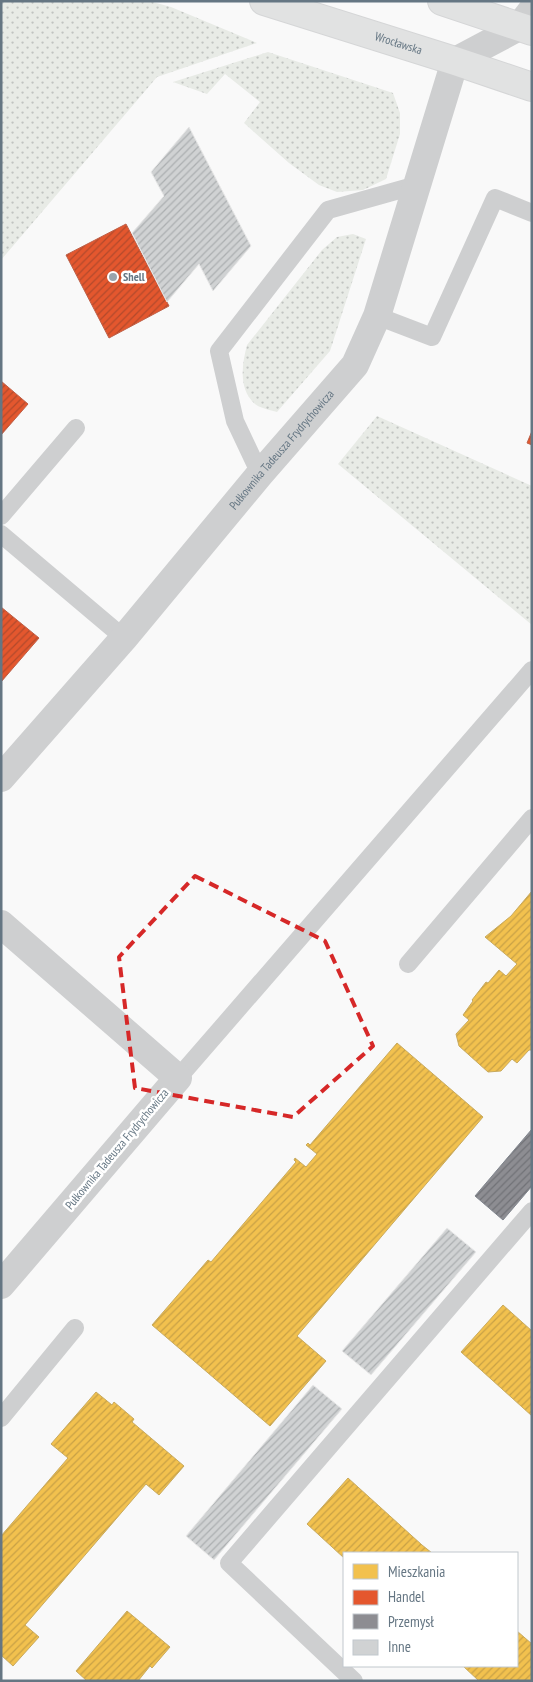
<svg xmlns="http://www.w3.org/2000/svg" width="533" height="1682" font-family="'PT Sans Narrow',sans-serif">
<defs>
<pattern id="grass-dots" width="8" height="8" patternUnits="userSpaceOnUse" patternTransform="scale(1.25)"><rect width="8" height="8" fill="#e8ebe6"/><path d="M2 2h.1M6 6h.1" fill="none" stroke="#c0c3c0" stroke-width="1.8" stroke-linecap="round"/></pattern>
<pattern id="homes-hatch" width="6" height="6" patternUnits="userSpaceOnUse" patternTransform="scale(1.25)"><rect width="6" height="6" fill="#f2c14e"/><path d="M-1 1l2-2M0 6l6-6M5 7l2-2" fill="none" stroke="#c8a146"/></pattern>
<pattern id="shops-hatch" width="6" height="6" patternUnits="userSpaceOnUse" patternTransform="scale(1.25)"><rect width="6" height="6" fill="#e4572e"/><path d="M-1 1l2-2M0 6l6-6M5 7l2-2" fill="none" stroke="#b24a2c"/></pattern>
<pattern id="industry-hatch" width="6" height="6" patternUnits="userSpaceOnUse" patternTransform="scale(1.25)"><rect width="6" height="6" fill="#8d8d92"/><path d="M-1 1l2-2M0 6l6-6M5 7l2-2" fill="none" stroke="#717277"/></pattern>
<pattern id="building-hatch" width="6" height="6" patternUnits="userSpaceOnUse" patternTransform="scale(1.25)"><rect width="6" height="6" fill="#d0d2d3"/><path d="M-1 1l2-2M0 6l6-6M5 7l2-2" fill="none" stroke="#acafb1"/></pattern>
</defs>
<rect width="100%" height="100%" fill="#f9f9f9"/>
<!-- grass -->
<g fill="url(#grass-dots)">
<path d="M1 1H149L171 7 257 43 157 77 1 260Z"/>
<path d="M268 52 393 93 400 113V134L386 179 363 190 337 192 319 185 289 163 244 123 260 102 225 74 207 94 173 82Z"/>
<path d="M353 234 366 239 330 351 277 412C270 410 260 408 255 404 238 389 242 364 247 345L322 250 337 237Z"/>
<path d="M377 416 532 486V625L338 464Z"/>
</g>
<!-- homes -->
<g fill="url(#homes-hatch)" stroke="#c8aa5e">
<path d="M532 891V1050H529L517 1063 512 1059 501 1071 488 1072 459 1046 456 1034 469 1020 463 1015 473 1001 472 1000 486 982 488 983 499 970 506 976 517 964 485 937 511 916Z"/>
<path d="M397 1043 483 1117 297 1336 326 1361 270 1426 152 1325 208 1260 211 1262 296 1162 294 1160 295 1158 306 1167 317 1154 306 1145 308 1143 310 1145Z"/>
<path d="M503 1305 532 1331V1416L461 1352Z"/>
<path d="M96 1392 112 1405 114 1402 134 1419 132 1422 184 1466 159 1495 146 1484 25 1625 39 1637 13 1666 1 1655V1536L68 1458 51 1444Z"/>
<path d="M348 1478 422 1545 432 1553H344V1558L307 1524Z"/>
<path d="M127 1611 170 1647 152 1668 150 1666 138 1681H87L76 1671Z"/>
<path d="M517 1631 532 1644V1681H479L463 1666H517Z"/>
</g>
<!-- shops -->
<g fill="url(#shops-hatch)" stroke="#be6048">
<path d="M126 224 169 306 109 338 66 255Z"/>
<path d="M1 381 28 404 1 435Z"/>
<path d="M532 431V445L527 443Z"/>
<path d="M1 607 39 638 1 682Z"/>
</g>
<!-- industry -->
<path fill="url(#industry-hatch)" stroke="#81868e" d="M532 1129V1186L503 1220 475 1196Z"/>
<!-- building -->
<g fill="url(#building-hatch)" stroke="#e8e8e8">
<path d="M189 127 251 246 213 291 199 264 167 302 132 233 164 196 151 172Z"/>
<path d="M447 1228 476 1252 371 1375 342 1351Z"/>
<path d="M313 1385 342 1409 214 1560 186 1536Z"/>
</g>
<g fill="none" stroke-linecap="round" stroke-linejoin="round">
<!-- secondary casing -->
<g stroke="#d5d6d7" stroke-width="30">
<g id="secondary">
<path id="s2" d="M264 1 455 61 532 87"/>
<path d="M442 1 532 31"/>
</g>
</g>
<!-- service -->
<g stroke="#cecfd0" stroke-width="18">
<path d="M377 316 432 337 495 198 532 213"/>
<path d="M260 474 235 421 219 351 328 210 417 185"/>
<path d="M1 516 76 428"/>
<path d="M1 534 124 638"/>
<path d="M408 964 532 818"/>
<path d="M178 1078 532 670"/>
<path d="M1 1418 75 1328"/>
<path d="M354 1681 229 1563 532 1211"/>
</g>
<!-- minor -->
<g stroke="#cecfd0" stroke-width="28">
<path id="s1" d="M1 778 124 638 260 474 355 365 377 316 455 61 519 27 532 10"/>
<path d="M1 924 178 1078 1 1285"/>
</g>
<!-- secondary -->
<use href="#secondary" stroke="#e1e2e2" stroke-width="28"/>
</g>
<!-- marked area -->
<path fill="none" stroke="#d62828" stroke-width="4" stroke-dasharray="10 6" stroke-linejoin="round" d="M195 876 325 941 373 1046 293 1117 135 1088 119 957Z"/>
<!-- markers -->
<circle fill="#99a4ac" stroke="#fff" stroke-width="2" cx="113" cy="277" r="5"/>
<g text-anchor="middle" stroke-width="5" stroke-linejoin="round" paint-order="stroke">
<!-- street labels -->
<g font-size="12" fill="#657683" stroke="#fff">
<text dy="4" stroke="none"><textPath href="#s2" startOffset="141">Wrocławska</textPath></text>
<text dy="4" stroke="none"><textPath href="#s1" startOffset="432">Pułkownika Tadeusza Frydrychowicza</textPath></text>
<text transform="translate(117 1149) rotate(-50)" y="4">Pułkownika Tadeusza Frydrychowicza</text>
</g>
<!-- poi labels -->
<g font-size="12" font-weight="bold" fill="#657683" stroke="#fff" text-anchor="start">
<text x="123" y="281">Shell</text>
</g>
</g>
<!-- border -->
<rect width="533" height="1682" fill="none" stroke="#657683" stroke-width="5"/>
<!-- legend -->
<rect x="343" y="1552" width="175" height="115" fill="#ffffff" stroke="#c1c8cd"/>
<rect x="353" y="1564" width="25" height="15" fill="#f2c14e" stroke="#c1c8cd"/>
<text x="388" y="1577" font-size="15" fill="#657683">Mieszkania</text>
<rect x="353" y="1590" width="25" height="15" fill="#e4572e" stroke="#c1c8cd"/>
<text x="388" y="1602" font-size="15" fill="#657683">Handel</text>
<rect x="353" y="1614" width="25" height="15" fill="#8d8d92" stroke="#c1c8cd"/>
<text x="388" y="1627" font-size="15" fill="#657683">Przemysł</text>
<rect x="353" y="1640" width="25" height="15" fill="#d0d2d3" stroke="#c1c8cd"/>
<text x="388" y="1652" font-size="15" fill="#657683">Inne</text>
</svg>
